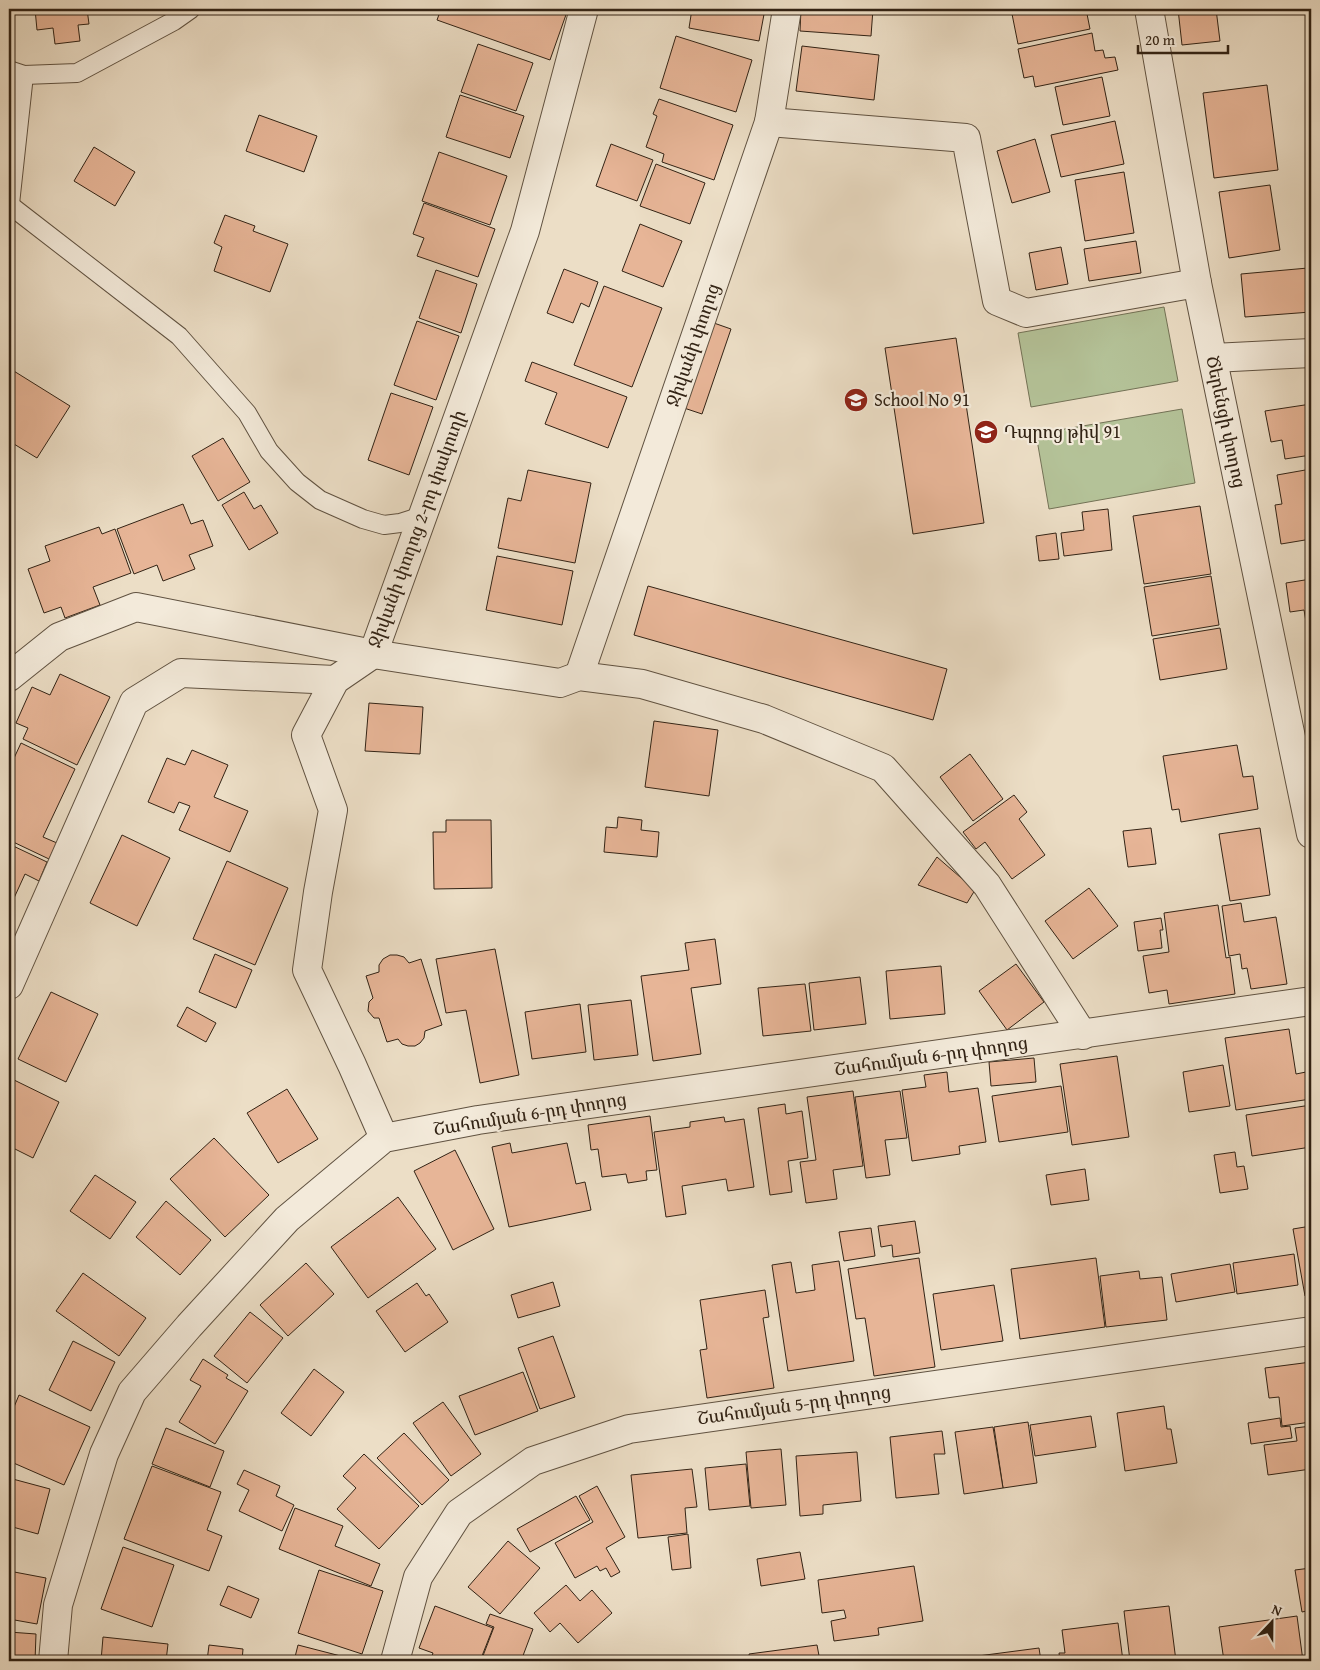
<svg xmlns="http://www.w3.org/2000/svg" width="1320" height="1670" font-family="'Gentium Book Plus','Noto Serif Armenian',serif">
<rect width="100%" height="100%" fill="#ecdec6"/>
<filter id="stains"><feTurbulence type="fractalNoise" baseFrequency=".004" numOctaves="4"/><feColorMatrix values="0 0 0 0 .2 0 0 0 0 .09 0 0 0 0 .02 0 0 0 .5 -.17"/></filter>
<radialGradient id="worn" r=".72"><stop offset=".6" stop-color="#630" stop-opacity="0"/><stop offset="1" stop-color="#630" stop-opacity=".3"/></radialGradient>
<!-- green -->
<g fill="#b4c298" stroke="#737256">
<path d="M1164 307 1178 381 1031 407 1018 333Z"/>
<path d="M1182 409 1195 483 1049 509 1036 434Z"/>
</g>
<!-- building -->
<g fill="#e7b597" stroke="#322315">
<path d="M35 9H87L89 24 78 25 80 41 55 44 53 28 37 30Z"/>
<path d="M441 9H568L550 60 437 20Z"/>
<path d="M692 9H765L759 41 689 28Z"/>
<path d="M801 9H873L871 36 800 31Z"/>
<path d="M1011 9H1086L1090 29 1018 44Z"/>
<path d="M1178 9H1216L1220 41 1182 45Z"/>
<path d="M1092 33 1095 51 1103 50 1105 58 1115 57 1118 70 1035 87 1033 76 1024 78 1018 49Z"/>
<path d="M676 36 752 60 736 112 660 88Z"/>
<path d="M478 44 533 63 516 111 461 92Z"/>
<path d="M802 46 879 55 874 100 796 91Z"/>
<path d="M1102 77 1110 116 1063 125 1055 87Z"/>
<path d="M1267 85 1278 170 1214 178 1203 93Z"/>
<path d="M460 95 524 116 510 158 446 137Z"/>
<path d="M659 99 733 125 714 180 662 162 664 154 646 147 657 116 653 114Z"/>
<path d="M259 115 317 136 304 172 246 151Z"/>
<path d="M1115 121 1124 164 1061 177 1051 135Z"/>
<path d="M1035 139 1050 192 1012 203 997 151Z"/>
<path d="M611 144 653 160 637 201 596 186Z"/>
<path d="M94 147 135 172 115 206 74 181Z"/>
<path d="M439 152 507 176 490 225 422 201Z"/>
<path d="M656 164 705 183 690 224 640 206Z"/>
<path d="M1124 172 1134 233 1085 241 1075 180Z"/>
<path d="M1270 185 1280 250 1229 258 1219 192Z"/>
<path d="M424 203 495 229 478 277 417 256 424 238 413 234Z"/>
<path d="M225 215 255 226 253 231 288 244 270 292 214 271 222 247 214 243Z"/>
<path d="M640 224 682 241 663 287 622 271Z"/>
<path d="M1136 241 1141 273 1089 281 1084 249Z"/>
<path d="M1061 247 1068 284 1036 290 1029 253Z"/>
<path d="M1308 268 1311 312 1245 317 1241 274Z"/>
<path d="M564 269 598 282 589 307 581 303 573 323 547 313Z"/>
<path d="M436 270 477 284 461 333 419 318Z"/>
<path d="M604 286 662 308 632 387 574 365Z"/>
<path d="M417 321 459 336 436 400 394 385Z"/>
<path d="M711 322 731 329 702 414 681 407Z"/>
<path d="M956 338 984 523 913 534 885 348Z"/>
<path d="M532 362 627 397 608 448 545 424 557 393 525 381Z"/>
<path d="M9 368 70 406 37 458 9 441Z"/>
<path d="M391 393 433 407 409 475 368 460Z"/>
<path d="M1311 404V455L1285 459 1282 440 1271 442 1265 411Z"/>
<path d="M223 438 250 482 218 501 192 456Z"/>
<path d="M1311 469V539L1281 544 1275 505 1282 504 1277 475Z"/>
<path d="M528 470 591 483 575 563 498 548 508 498 521 501Z"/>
<path d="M244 492 254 509 261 505 278 533 249 550 222 505Z"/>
<path d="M183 504 191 524 203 520 213 546 189 555 195 569 163 581 157 565 134 574 117 529Z"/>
<path d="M1200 506 1211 574 1144 584 1133 516Z"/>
<path d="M1108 509 1112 550 1064 556 1061 533 1084 530 1082 512Z"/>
<path d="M99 527 102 534 115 529 131 573 93 587 100 605 65 618 61 607 44 613 28 569 50 561 45 546Z"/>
<path d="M1056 533 1059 559 1039 561 1036 536Z"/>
<path d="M497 556 573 571 562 625 486 610Z"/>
<path d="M1211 576 1219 625 1152 636 1144 587Z"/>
<path d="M1311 579V633L1308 634 1304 610 1290 612 1286 583Z"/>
<path d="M648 586 947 669 933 720 634 635Z"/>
<path d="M9 604 15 610 9 616Z"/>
<path d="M1220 628 1227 669 1160 680 1153 639Z"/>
<path d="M60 674 110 697 77 765 23 739 28 728 16 723 32 687 50 695Z"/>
<path d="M369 703 423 707 420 754 365 751Z"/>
<path d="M654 721 718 730 709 796 645 787Z"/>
<path d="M21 743 75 769 43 837 57 843 49 859 9 840V769Z"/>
<path d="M1237 745 1243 777 1253 776 1258 809 1181 822 1179 809 1172 810 1163 756Z"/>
<path d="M192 750 228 765 214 797 248 811 230 852 179 830 190 806 179 802 174 813 148 802 167 758 185 765Z"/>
<path d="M970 754 1003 799 973 821 940 777Z"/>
<path d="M1014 795 1027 812 1019 819 1045 855 1012 879 985 842 976 849 963 832Z"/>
<path d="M618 817 642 820 641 830 659 832 657 857 604 852 606 827 617 828Z"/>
<path d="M446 820H491L492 888 434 889 433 832H446Z"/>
<path d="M1151 828 1156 864 1128 867 1123 831Z"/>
<path d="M1260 828 1270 895 1230 901 1219 834Z"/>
<path d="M122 835 170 858 137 926 90 903Z"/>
<path d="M9 844 47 862 39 881 25 874 9 909Z"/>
<path d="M937 857 975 890 967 903 918 885Z"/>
<path d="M227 861 288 888 255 965 193 939Z"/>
<path d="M1089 888 1118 926 1073 959 1045 921Z"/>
<path d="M1241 903 1244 922 1276 917 1287 984 1251 989 1247 968 1242 969 1240 954 1229 956 1222 906Z"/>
<path d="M1218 905 1226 958 1230 957 1235 994 1169 1004 1167 990 1149 993 1143 956 1169 952 1164 913Z"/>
<path d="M1161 918 1163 930H1160L1162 948 1138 951 1134 922Z"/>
<path d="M715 939 721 984 691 988 701 1054 653 1061 641 976 689 970 685 943Z"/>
<path d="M495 949 519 1075 480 1083 466 1010 446 1013 436 959Z"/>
<path d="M215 954 252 970 236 1008 199 992Z"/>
<path d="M390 955H397L404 957 409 963 421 959 442 1025 425 1031 424 1038 420 1043 415 1046H408L402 1044 398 1039 387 1042 379 1018H374L368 1011 369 1002 373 998 366 976 379 972V965L383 959Z"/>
<path d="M1016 964 1044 1002 1007 1030 979 991Z"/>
<path d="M941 966 945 1014 890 1019 886 971Z"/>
<path d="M860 977 866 1024 814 1030 809 983Z"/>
<path d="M805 984 811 1031 763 1036 758 988Z"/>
<path d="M51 992 98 1014 66 1082 18 1059Z"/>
<path d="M631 1000 638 1055 594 1060 588 1005Z"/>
<path d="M580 1004 586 1052 532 1059 525 1012Z"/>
<path d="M187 1007 216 1023 206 1042 177 1026Z"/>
<path d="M1289 1029 1296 1074 1311 1071V1099L1236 1110 1225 1038Z"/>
<path d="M1117 1056 1129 1137 1072 1145 1060 1064Z"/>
<path d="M1034 1058 1036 1082 991 1086 989 1062Z"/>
<path d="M1223 1065 1230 1106 1189 1112 1183 1072Z"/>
<path d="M947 1072 949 1092 978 1088 986 1142 959 1146 960 1154 912 1161 902 1090 926 1087 924 1075Z"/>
<path d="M12 1079 59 1102 33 1158 9 1146V1086Z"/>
<path d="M1061 1086 1068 1132 999 1142 992 1096Z"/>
<path d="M287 1089 318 1139 278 1163 247 1113Z"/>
<path d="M853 1091 863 1166 833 1170 837 1199 806 1203 800 1162 816 1160 807 1097Z"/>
<path d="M900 1091 907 1138 885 1140 890 1175 866 1178 855 1097Z"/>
<path d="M785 1104 786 1114 802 1111 808 1158 788 1161 792 1192 770 1195 758 1108Z"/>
<path d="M1311 1105V1147L1252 1156 1246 1115Z"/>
<path d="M650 1116 657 1170 646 1171 647 1180 628 1183 626 1174 602 1177 598 1149 591 1150 588 1125Z"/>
<path d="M724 1117 725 1122 744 1119 754 1187 728 1191 726 1179 682 1186 686 1214 666 1217 654 1132 690 1127V1122Z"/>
<path d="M214 1138 269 1195 225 1237 170 1179Z"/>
<path d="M510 1143 512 1153 567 1143 576 1184 585 1182 591 1210 509 1227 492 1147Z"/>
<path d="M455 1150 494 1229 453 1250 414 1171Z"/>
<path d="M1235 1152 1237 1167 1244 1166 1248 1189 1220 1193 1214 1155Z"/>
<path d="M1085 1169 1089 1200 1051 1205 1046 1175Z"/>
<path d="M95 1175 136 1202 110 1239 70 1211Z"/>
<path d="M398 1197 436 1249 368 1298 331 1247Z"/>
<path d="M166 1201 211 1240 180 1275 136 1237Z"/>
<path d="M915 1221 920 1253 893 1257 892 1245 881 1247 878 1226Z"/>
<path d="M1311 1226V1294L1305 1296 1293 1229Z"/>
<path d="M871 1228 875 1256 844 1261 839 1232Z"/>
<path d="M1294 1254 1298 1285 1237 1294 1233 1263Z"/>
<path d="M919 1258 935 1367 874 1376 865 1318 856 1319 848 1269Z"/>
<path d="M1096 1258 1105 1327 1020 1339 1011 1269Z"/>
<path d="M839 1261 854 1361 788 1371 772 1265 791 1262 796 1293 815 1290 812 1265Z"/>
<path d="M306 1263 334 1294 288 1336 260 1305Z"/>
<path d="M1230 1264 1235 1292 1176 1302 1171 1274Z"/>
<path d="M1139 1271 1140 1279 1162 1277 1167 1320 1106 1327 1100 1276Z"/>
<path d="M83 1273 146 1318 119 1356 56 1311Z"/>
<path d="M553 1282 560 1306 518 1318 511 1295Z"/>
<path d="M417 1283 426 1296 429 1294 448 1322 405 1352 376 1311Z"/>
<path d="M994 1285 1003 1341 941 1350 933 1294Z"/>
<path d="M765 1290 769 1317 763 1318 774 1388 707 1398 700 1350 707 1349 700 1300Z"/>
<path d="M250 1312 283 1338 247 1383 214 1356Z"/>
<path d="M553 1336 575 1397 540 1409 518 1348Z"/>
<path d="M73 1341 115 1362 91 1411 49 1390Z"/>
<path d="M203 1359 228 1375 226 1378 248 1391 215 1444 179 1422 201 1386 190 1380Z"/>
<path d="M1311 1362V1422L1282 1426 1279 1397 1269 1398 1265 1368Z"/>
<path d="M314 1369 344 1392 311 1436 281 1413Z"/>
<path d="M523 1372 538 1411 475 1435 459 1396Z"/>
<path d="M19 1395 90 1427 64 1485 9 1461V1419Z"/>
<path d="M443 1402 481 1454 451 1476 413 1423Z"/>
<path d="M1164 1406 1167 1429H1171L1177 1463 1125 1471 1117 1413Z"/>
<path d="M1091 1416 1096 1447 1035 1456 1030 1425Z"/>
<path d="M1280 1418 1281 1427 1290 1426 1292 1438 1251 1444 1248 1423Z"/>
<path d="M1028 1422 1037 1483 1003 1488 994 1427Z"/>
<path d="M1311 1426V1469L1268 1475 1264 1445 1297 1441 1295 1428Z"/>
<path d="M993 1427 1003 1488 964 1494 955 1432Z"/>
<path d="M166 1428 224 1451 210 1487 152 1464Z"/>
<path d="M942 1431 945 1454H934L939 1494 896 1498 890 1437Z"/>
<path d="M404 1433 449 1480 422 1505 377 1458Z"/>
<path d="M781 1449 786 1505 751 1508 746 1452Z"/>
<path d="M857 1452 861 1501 823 1505V1514L800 1516 796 1456Z"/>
<path d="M364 1454 419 1506 379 1549 337 1509 356 1488 343 1476Z"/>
<path d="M746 1464 750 1506 709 1510 705 1468Z"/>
<path d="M152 1466 221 1492 207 1530 222 1536 209 1571 124 1539Z"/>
<path d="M692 1469 697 1507 685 1508 687 1533 638 1538 631 1475Z"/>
<path d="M244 1470 280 1486 276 1496 294 1505 282 1531 239 1511 249 1490 237 1484Z"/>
<path d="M9 1478 50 1489 38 1534 9 1526Z"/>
<path d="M597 1486 625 1537 606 1548 620 1572 611 1577 606 1568 600 1571 597 1566 575 1578 555 1543 593 1522 579 1496Z"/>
<path d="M576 1496 590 1520 530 1552 517 1529Z"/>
<path d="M295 1508 343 1526 335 1546 380 1564 371 1586 279 1549Z"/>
<path d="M688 1534 691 1568 672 1570 668 1537Z"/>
<path d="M508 1541 540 1568 500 1614 468 1587Z"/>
<path d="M123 1547 174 1565 152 1627 101 1609Z"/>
<path d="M800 1552 805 1579 761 1586 757 1559Z"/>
<path d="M914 1566 923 1621 878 1628 879 1635 834 1641 831 1621 846 1618 844 1610 822 1613 818 1580Z"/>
<path d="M1311 1568V1610L1302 1612 1295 1570Z"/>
<path d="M319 1570 383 1591 362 1654 298 1633Z"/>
<path d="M9 1571 46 1578 37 1624 9 1619Z"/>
<path d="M566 1585 580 1601 592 1590 612 1613 578 1643 560 1623 550 1632 534 1613Z"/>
<path d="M228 1586 259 1599 251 1618 220 1605Z"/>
<path d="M435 1606 493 1628 480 1661H430L433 1653 419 1648Z"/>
<path d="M1169 1606 1176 1661H1130L1124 1611Z"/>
<path d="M490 1614 533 1629 521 1661H481L494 1627 486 1624Z"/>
<path d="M1297 1616 1303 1661H1224L1219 1627Z"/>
<path d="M1311 1618V1641L1308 1619Z"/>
<path d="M1118 1623 1123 1661H1060L1059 1653H1065L1062 1630Z"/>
<path d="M9 1632 36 1634 35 1661H9Z"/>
<path d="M103 1637 168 1644 166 1661H101Z"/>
<path d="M209 1645 243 1649 242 1661H207Z"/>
<path d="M298 1645 360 1661H294Z"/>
<path d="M817 1645 820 1661H750L749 1654Z"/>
<path d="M1039 1648 1041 1661H978V1656Z"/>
</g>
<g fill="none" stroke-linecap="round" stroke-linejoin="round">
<!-- lane casing -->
<g stroke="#605241" stroke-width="20">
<g id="lane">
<path d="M9 70 24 75 77 73 174 21 191 9"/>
<path d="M11 206 179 336 247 413 269 451 297 482 320 500 363 519 384 525 400 523 422 516"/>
<path d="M9 213 24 75"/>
</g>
</g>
<!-- street casing -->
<g stroke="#605241" stroke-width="30">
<g id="street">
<path d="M1149 9 1197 283 1311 834"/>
<path d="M769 122 966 138 997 301 1026 313 1197 283"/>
<path d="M1213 358 1311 353"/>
<path d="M579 676 769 122 787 9"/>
<path d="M9 677 59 637 136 607 373 654 560 683 579 676 642 684 764 719 883 768 987 885 1083 1035"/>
<path d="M9 985 134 702 181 673 335 680"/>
<path d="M384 1138 352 1065 307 970 318 892 333 810 306 735 335 680 373 654 525 231 584 9"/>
<path d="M53 1661 58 1605 104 1454 132 1392 189 1326 287 1219 384 1138 478 1120 1311 1001"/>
<path d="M395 1661 418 1577 459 1513 533 1461 629 1429 1311 1331"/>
</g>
</g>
<!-- lane -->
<use href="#lane" stroke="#f3eada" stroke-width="18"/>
<!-- street -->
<use href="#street" stroke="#f3eada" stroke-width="28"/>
</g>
<!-- icons -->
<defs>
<g id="school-disc" transform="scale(1.25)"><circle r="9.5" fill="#8f2418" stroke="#f3eada"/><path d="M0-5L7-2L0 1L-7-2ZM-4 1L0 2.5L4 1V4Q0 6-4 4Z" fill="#fff"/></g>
</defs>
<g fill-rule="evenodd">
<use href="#school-disc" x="856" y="400"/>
<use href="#school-disc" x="986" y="432"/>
</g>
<g text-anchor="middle" stroke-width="4.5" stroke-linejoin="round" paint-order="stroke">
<!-- street labels -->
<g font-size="18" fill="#322315" stroke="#f3eada">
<text transform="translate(693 345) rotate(-71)" y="6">Ջիվանի փողոց</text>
<text transform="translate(1226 422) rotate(78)" y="6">Ծերենցի փողոց</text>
<text transform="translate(417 529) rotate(-70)" y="6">Ջիվանի փողոց 2-րդ փակուղի</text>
<text transform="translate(931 1056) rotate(-8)" y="6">Շահումյան 6-րդ փողոց</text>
<text transform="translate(530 1114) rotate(-9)" y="6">Շահումյան 6-րդ փողոց</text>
<text transform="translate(794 1405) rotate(-8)" y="6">Շահումյան 5-րդ փողոց</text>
</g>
<!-- poi labels -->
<g font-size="18" fill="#322315" stroke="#f3eada" text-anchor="start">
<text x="874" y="406">School No 91</text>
<text x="1004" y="438">Դպրոց թիվ 91</text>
</g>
</g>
<!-- margin -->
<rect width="1320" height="1670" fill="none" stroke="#ecdec6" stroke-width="30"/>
<rect x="10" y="10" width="1300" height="1650" fill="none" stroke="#322315" stroke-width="2.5"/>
<rect x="15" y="15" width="1290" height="1640" fill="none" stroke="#322315"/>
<!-- north arrow -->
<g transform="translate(1272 1622) rotate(22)" stroke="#f3eada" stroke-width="4" paint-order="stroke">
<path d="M0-4L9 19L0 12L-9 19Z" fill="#322315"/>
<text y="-8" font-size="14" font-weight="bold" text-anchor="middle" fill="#322315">N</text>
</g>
<!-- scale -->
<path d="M1138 45v8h90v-8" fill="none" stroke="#322315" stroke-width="2.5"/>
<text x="1145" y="45" font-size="15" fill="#322315" stroke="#f3eada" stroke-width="4" paint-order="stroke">20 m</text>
<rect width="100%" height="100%" filter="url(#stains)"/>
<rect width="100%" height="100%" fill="url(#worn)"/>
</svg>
